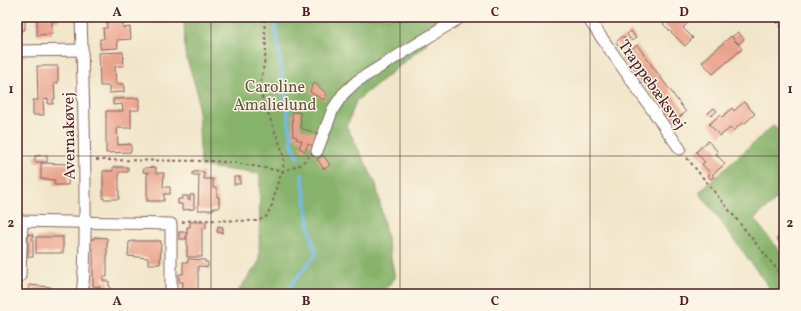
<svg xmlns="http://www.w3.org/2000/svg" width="801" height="311" font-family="Vollkorn,serif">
<rect width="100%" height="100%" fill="#fcf5e5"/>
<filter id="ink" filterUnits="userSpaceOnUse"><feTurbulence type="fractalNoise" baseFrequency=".025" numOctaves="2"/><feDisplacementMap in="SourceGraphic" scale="8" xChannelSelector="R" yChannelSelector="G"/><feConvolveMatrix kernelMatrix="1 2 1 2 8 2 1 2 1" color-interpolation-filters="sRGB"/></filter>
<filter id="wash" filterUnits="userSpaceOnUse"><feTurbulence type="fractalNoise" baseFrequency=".012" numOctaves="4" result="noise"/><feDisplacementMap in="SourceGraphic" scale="16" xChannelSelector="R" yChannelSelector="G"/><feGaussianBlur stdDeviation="0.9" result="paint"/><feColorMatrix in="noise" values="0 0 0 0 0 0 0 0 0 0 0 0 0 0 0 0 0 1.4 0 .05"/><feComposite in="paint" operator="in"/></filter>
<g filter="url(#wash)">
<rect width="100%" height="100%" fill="#f1e6ca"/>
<!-- forest -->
<g fill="#86b26b" stroke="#68684b">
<path d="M184 17H444L425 45 356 101 347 127 376 184 395 278 382 294H236L259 262 260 174 201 166 197 91 185 53Z"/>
<path d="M774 125 784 138V193L754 219 784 257V294H774L699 192Z"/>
</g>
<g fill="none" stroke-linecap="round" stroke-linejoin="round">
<!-- stream -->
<g stroke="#74b9eb" stroke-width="3.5">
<path d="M274 17 292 143 298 158"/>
<path d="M284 294 316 254 309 226 302 175"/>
</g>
</g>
<g id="blocks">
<!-- building -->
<g fill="#e9a28b">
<path d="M17 17H21V20L25 19V30H17Z"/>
<path d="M37 17H59V21H52V34L37 35Z"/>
<path d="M122 17 123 28 130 27 131 39 117 40 118 48 100 49V39H104L103 28H107V18Z"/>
<path d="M597 17H609L601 23Z"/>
<path d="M671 17H694L683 28 693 38 685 46 663 24Z"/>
<path d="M775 17H784V27Z"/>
<path d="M631 31 636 38 632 41 627 34Z"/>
<path d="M738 32 744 39 739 44 732 37Z"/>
<path d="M623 36 629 44 621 49 616 42Z"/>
<path d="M731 36 742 49 713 74 702 62Z"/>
<path d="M637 45 686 112 673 122 624 54Z"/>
<path d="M123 52 124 66H115L116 84H124V92L109 93V86H100L99 53Z"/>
<path d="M37 66H58V83H54L55 99H53V104H48V99L43 100 44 115H33V100H38Z"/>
<path d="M315 83 327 94 324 100 310 92 312 85H313Z"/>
<path d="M139 98V110H131V128H117L118 145 131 144V152L106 153V111H123L122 104 113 105V99Z"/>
<path d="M744 102 755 114 744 124 742 123 733 131 730 128 720 136 709 124 720 115 722 117 732 108 734 111Z"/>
<path d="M714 108 717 111 711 116 708 113Z"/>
<path d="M292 112H300L301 128 318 134 313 146 308 144 305 151 299 148 302 141 296 139 297 137 293 136Z"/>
<path d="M708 141 718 152 716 154 725 164 712 175 714 177 711 179 708 175 710 173 702 164 705 162 696 152Z"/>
<path d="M47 155V162H35V156Z"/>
<path d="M323 155 330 165 324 169 317 159Z"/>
<path d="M41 163 69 164 68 185H54L55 180 41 179Z"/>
<path d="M113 167H128V172H119V199H103V171H113Z"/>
<path d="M156 167V173H164L163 187H170V194H164V201H147V173H149L143 172 144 168Z"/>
<path d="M193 172H204V179H213V188H217V197H219V208H213V210H198L199 175H193Z"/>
<rect x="234" y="177" width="6" height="7"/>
<rect x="17" y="184" width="2" height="11"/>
<path d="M190 195H194V209L182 210V204H178V199H182V196H188V200H190Z"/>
<path d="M190 222H206V228H202V257H187V227H190Z"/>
<path d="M218 226 223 227V233L217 232Z"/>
<rect x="179" y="232" width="7" height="7"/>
<path d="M784 232V247L777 238Z"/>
<path d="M28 234 33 235V257H28Z"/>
<rect x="36" y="237" width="27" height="16"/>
<path d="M94 237 107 238V277H103V281H109V286H110L109 294H98L100 287 93 286V249H88V239H94Z"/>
<path d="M133 241H161L160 264H148V258L128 256 129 242Z"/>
<path d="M188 259 205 260V262H208V267L198 266V291H203V294H182L183 282H179V274H183V262H188Z"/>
<path d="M29 285 51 287V293L29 294Z"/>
</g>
</g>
</g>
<g filter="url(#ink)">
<use href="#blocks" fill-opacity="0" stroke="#846563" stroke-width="1"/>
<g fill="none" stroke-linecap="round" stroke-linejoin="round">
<!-- minor casing -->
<g stroke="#846563" stroke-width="13">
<g id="minor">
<path d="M81 17C83 78 85 139 85 200 85 231 86 263 82 294"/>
<path d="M587 17 680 149"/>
<path d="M17 51 82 50"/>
<path d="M317 151 333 109 343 94 357 81 461 17"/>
<path d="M17 221 171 224V290"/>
<path d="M20 276 22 221"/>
</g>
</g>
<!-- path -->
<g stroke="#846563" stroke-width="2" stroke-dasharray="3 3" stroke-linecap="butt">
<path d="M772 17 784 30"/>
<path d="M687 158 784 278"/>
<path d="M96 160 212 161 236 163 283 171 300 165 309 157"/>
<path d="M182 222 193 220 257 221 266 217 272 205 278 181 283 171 284 158 281 147 261 95V82L266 52 264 17"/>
</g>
<!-- minor -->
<use href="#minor" stroke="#fff" stroke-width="11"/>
</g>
</g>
<!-- grid -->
<path fill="none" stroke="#4a1f2b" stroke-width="1" stroke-opacity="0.55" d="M211 17V294M400 17V294M590 17V294M17 156H784"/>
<g text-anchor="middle" stroke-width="3" stroke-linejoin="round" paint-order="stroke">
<!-- street labels -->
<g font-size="16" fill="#4a1f2b" stroke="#fcf5e5">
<text transform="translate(653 84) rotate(55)" y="6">Trappebæksvej</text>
<text transform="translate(68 136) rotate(-91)" y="6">Avernakøvej</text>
</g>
<!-- park labels -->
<g font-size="16" fill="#665443" stroke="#fcf5e5">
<text x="275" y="92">Caroline<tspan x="275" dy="18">Amalielund</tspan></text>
</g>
</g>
<!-- margin -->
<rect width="801" height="311" fill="none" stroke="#fcf5e5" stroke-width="44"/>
<rect x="22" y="22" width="757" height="267" fill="none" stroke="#4a1f2b" stroke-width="1.5"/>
<g font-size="13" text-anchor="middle" font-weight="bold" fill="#4a1f2b">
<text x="117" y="16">A</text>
<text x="306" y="16">B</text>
<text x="495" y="16">C</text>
<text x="684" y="16">D</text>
<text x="11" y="93">1</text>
<text x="790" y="93">1</text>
<text x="11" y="227">2</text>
<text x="790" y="227">2</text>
<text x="117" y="305">A</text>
<text x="306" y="305">B</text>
<text x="495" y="305">C</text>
<text x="684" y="305">D</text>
</g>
</svg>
